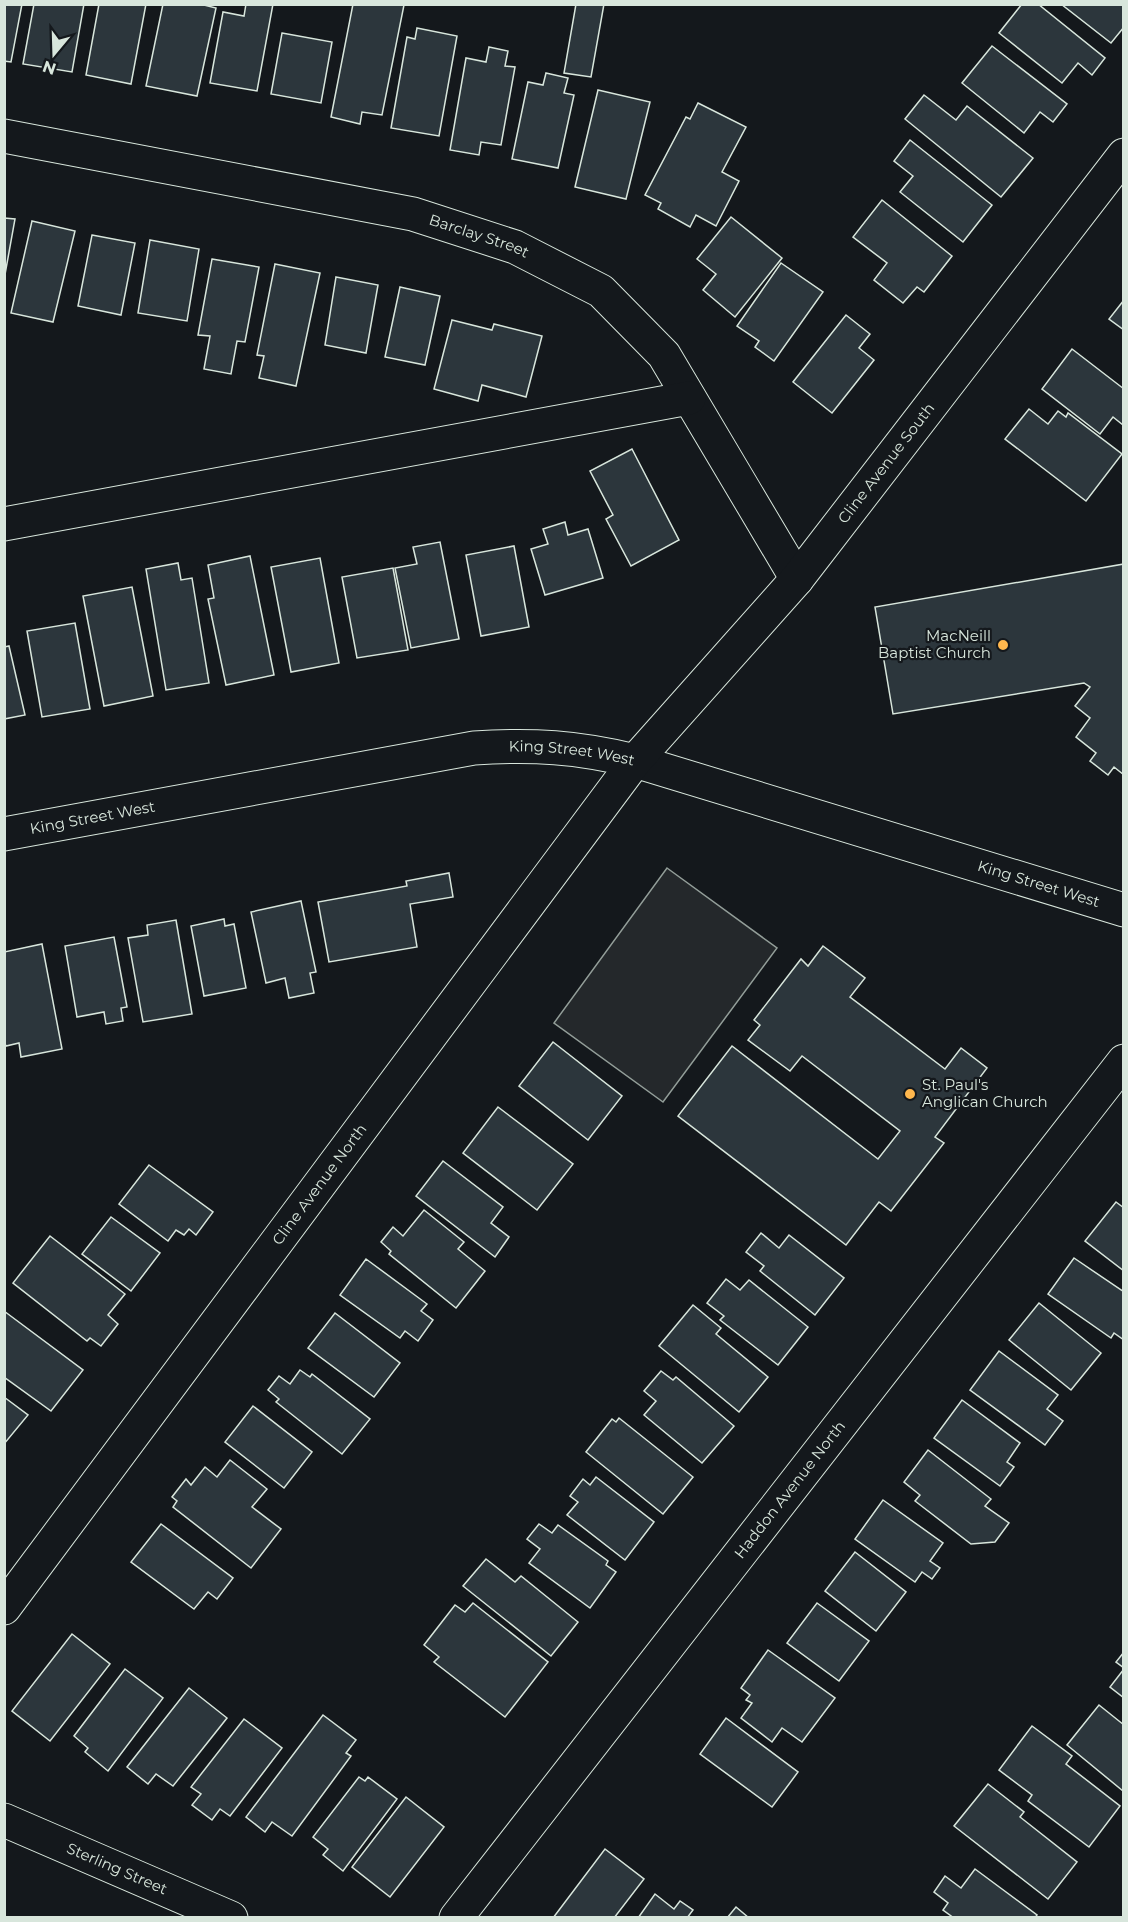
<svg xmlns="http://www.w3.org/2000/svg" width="1128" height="1922" font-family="Montserrat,sans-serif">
<rect width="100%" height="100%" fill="#14181c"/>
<!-- parking -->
<path fill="#24282b" stroke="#939e99" stroke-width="1.5" d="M667 868 777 948 663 1102 554 1023Z"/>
<!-- building -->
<g fill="#2c363c" stroke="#d8e6dc" stroke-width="1.5">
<path d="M4 4H22L11 62 4 61Z"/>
<path d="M34 4H84L72 72 23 64Z"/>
<path d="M99 4H146L131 84 86 75Z"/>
<path d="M163 4H200L216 8 197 96 146 86Z"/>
<path d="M246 4H273L257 91 210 83 223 12 244 16Z"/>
<path d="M353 4 404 5 382 115 362 112 360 124 331 117Z"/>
<path d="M576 4H604L591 77 564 73Z"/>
<path d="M1022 4H1038L1105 58 1092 75 1078 63 1062 83 999 33Z"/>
<path d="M1061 4H1124V27L1111 43Z"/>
<path d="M417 28 457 36 439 136 391 128 407 37 415 39Z"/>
<path d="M282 33 332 42 321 103 271 94Z"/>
<path d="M992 46 1067 104 1053 122 1040 112 1024 133 962 83Z"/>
<path d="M489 47 508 51 505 66 515 67 501 145 481 142 479 155 450 150 466 58 486 62Z"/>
<path d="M546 73 568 78 564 93 574 95 558 168 512 159 528 82 543 85Z"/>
<path d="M598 90 650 102 626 199 575 187Z"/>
<path d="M924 95 956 120 967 106 1033 158 1001 197 905 119Z"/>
<path d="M698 103 746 127 722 172 739 181 716 226 696 215 690 227 658 209 661 203 645 195 686 117 690 119Z"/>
<path d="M910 140 992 205 963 242 900 192 913 176 894 161Z"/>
<path d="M882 200 952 256 924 292 917 287 903 303 874 280 887 263 853 237Z"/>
<path d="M731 217 782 258 735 317 703 290 716 274 697 259Z"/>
<path d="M4 218 15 219 4 280Z"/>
<path d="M32 221 75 231 53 322 11 313Z"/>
<path d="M92 235 135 243 121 315 78 306Z"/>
<path d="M150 240 199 249 187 321 138 313Z"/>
<path d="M212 259 259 267 245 342 237 341 231 374 204 369 210 336 198 335Z"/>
<path d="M781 263 823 292 774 361 755 347 759 341 737 326Z"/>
<path d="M275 264 320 273 296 386 259 378 264 356 257 355Z"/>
<path d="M336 277 378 285 366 353 325 345Z"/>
<path d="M400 287 440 296 425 365 385 357Z"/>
<path d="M1124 300V330L1109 319Z"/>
<path d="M846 315 870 334 859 348 874 360 832 413 793 382Z"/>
<path d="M452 320 492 330 494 324 542 336 526 397 482 385 478 401 434 389Z"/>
<path d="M1072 349 1124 389 1123 425 1113 417 1100 434 1042 389Z"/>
<path d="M1029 409 1048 424 1058 411 1066 417 1068 413 1122 454 1086 501 1005 439Z"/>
<path d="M632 449 679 540 631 566 606 519 613 515 590 471Z"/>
<path d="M565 522 568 535 588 529 603 578 545 595 531 549 548 544 543 529Z"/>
<path d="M440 542 459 639 411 648 395 568 417 564 413 547Z"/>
<path d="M514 546 529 627 481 636 466 555Z"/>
<path d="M250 556 274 675 226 685 208 599 214 598 208 565Z"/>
<path d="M320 558 339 663 291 672 271 567Z"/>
<path d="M178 563 181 580 192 578 209 683 166 690 146 569Z"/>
<path d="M1124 564V775L1114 767 1108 775 1090 761 1096 753 1076 737 1090 718 1075 706 1090 687 1084 683 893 714 875 607Z"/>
<path d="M393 568 408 650 357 658 342 577Z"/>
<path d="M132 587 153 696 104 706 83 596Z"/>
<path d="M75 623 90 709 42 717 27 631Z"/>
<path d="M9 646 25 715 4 719V647Z"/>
<path d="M449 873 453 897 410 904 417 947 329 962 318 902 407 886 406 881Z"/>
<path d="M301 901 316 972 310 973 314 993 289 998 285 978 266 983 251 912Z"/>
<path d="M224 919 225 926 234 924 246 988 204 996 191 926Z"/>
<path d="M176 920 192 1014 143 1022 128 938 148 935 147 925Z"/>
<path d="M114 937 127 1007 121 1008 123 1021 106 1024 104 1012 77 1017 65 946Z"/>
<path d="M42 944 62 1049 21 1057 19 1043 6 1046 4 1041V952Z"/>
<path d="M823 946 865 978 850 997 945 1069 961 1048 987 1068 935 1137 944 1143 891 1211 879 1202 846 1245 678 1116 732 1046 878 1159 900 1131 802 1056 790 1071 748 1040 760 1025 754 1020 801 959 808 966Z"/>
<path d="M553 1042 622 1096 588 1140 519 1086Z"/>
<path d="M498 1107 573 1164 537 1210 463 1153Z"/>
<path d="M443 1161 503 1207 491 1223 509 1237 495 1257 416 1196Z"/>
<path d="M149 1165 213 1212 196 1235 189 1229 184 1235 176 1230 168 1241 119 1204Z"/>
<path d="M1116 1202 1124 1208V1271L1085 1241Z"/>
<path d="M424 1210 464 1242 458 1249 485 1271 456 1308 389 1254 391 1251 381 1242 393 1227 403 1236Z"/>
<path d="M111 1217 160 1253 131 1291 82 1254Z"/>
<path d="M761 1233 779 1248 789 1235 844 1278 815 1315 760 1271 764 1266 746 1252Z"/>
<path d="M50 1236 125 1294 108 1315 118 1324 101 1346 90 1338 87 1341 13 1283Z"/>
<path d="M1074 1258 1124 1292V1340L1114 1333 1111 1338 1048 1294Z"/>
<path d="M366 1259 427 1304 421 1311 433 1320 418 1341 405 1331 400 1338 340 1295Z"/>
<path d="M726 1279 740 1290 749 1280 808 1327 778 1365 720 1320 724 1316 707 1303Z"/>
<path d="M1039 1303 1101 1353 1071 1390 1009 1340Z"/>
<path d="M693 1305 721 1328 716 1334 768 1377 739 1412 659 1346Z"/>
<path d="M4 1311 83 1370 51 1411 4 1377Z"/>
<path d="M335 1313 400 1363 374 1397 308 1348Z"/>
<path d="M999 1351 1058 1395 1047 1409 1063 1421 1045 1445 970 1390Z"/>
<path d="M300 1370 310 1377 312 1374 370 1419 342 1454 276 1402 279 1399 268 1390 279 1376 290 1384Z"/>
<path d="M661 1371 673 1380 676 1377 734 1426 702 1463 644 1415 656 1401 644 1391Z"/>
<path d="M4 1397 28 1415 4 1444Z"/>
<path d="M962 1400 1020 1443 1007 1462 1014 1467 1000 1486 934 1438Z"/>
<path d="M253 1406 312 1452 284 1488 225 1442Z"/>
<path d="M619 1418 693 1477 663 1514 586 1452 612 1419 616 1422Z"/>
<path d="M928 1450 991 1499 985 1506 1009 1523 995 1542 971 1544 915 1501 920 1495 904 1482Z"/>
<path d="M230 1460 267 1489 252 1507 281 1529 251 1568 173 1507 177 1501 172 1497 186 1479 191 1485 205 1467 217 1477Z"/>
<path d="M596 1477 654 1522 625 1560 567 1515 578 1502 570 1496 583 1479 590 1485Z"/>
<path d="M883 1500 943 1543 930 1561 940 1568 932 1579 922 1572 915 1582 855 1539Z"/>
<path d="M161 1524 233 1578 217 1599 208 1592 194 1609 131 1562Z"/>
<path d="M539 1524 552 1533 558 1525 608 1561 606 1565 616 1572 590 1608 529 1563 540 1549 527 1539Z"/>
<path d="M855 1552 906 1592 876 1631 825 1591Z"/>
<path d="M486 1559 515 1582 521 1576 578 1622 551 1656 463 1586Z"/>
<path d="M473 1603 548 1662 505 1717 434 1662 439 1657 424 1645 455 1605 465 1612Z"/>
<path d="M817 1603 869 1641 839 1681 787 1643Z"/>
<path d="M72 1634 110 1664 50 1741 12 1711Z"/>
<path d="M768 1650 835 1698 802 1742 782 1728 772 1742 741 1718 752 1703 746 1700 750 1695 741 1688Z"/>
<path d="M1124 1652V1668L1116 1662Z"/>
<path d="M125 1669 163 1698 108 1771 85 1752 88 1748 74 1736Z"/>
<path d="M1124 1669V1698L1110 1687Z"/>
<path d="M189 1688 227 1718 173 1786 156 1774 148 1784 127 1767Z"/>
<path d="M1099 1705 1124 1725 1123 1791 1067 1745Z"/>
<path d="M323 1715 356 1740 346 1753 351 1756 292 1836 272 1822 265 1832 246 1817Z"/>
<path d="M726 1718 798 1772 772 1807 700 1754Z"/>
<path d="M244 1719 282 1748 230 1816 220 1809 212 1820 192 1805 201 1794 191 1787Z"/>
<path d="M1032 1726 1072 1756 1066 1764 1120 1806 1089 1847 1028 1801 1032 1795 999 1770Z"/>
<path d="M359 1777 365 1781 368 1777 397 1799 343 1871 323 1855 328 1849 313 1837Z"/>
<path d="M988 1784 1024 1812 1020 1817 1077 1862 1048 1899 954 1826Z"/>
<path d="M406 1797 444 1827 390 1897 352 1867Z"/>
<path d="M605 1849 644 1879 614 1918H553Z"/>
<path d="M975 1869 1037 1915 1035 1918H954L943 1910 948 1903 934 1892 945 1876 961 1888Z"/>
<path d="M655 1894 674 1909 680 1901 693 1910 687 1918H638Z"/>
<path d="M736 1907 749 1918H727Z"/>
</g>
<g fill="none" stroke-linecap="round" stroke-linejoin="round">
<!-- minor casing -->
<g stroke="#d8e6dc" stroke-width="35">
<g id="minor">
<path id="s1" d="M4 136 413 214 515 247 601 291 664 355 797 579"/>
<path d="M4 524 689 398"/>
<path id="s2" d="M4 834 474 748C532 744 578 747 635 761L1124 910"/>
<path id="s3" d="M4 1608 635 761 797 579 1124 155"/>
<path id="s4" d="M4 1820 231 1918"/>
<path id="s5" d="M456 1918 1124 1061"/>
</g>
</g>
<!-- minor -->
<use href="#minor" stroke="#14181c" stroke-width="33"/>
</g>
<!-- markers -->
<g fill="#ffb74d" stroke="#14181c" stroke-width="2">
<circle cx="1003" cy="645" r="6"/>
<circle cx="910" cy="1094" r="6"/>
</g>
<g text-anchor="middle" stroke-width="4.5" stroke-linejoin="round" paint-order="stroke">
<!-- street labels -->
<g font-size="15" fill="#d8e6dc" stroke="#14181c">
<text dy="5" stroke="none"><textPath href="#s1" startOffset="486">Barclay Street</textPath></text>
<text dy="5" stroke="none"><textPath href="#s3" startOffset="1446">Cline Avenue South</textPath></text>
<text dy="5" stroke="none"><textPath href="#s2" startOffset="576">King Street West</textPath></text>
<text dy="5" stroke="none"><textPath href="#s2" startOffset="90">King Street West</textPath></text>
<text dy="5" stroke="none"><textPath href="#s2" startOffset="1062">King Street West</textPath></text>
<text dy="5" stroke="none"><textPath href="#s3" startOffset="528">Cline Avenue North</textPath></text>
<text dy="5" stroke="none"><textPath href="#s5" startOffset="543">Haddon Avenue North</textPath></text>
<text dy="5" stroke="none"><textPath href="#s4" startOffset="123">Sterling Street</textPath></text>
</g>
<!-- poi labels -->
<g font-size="15" fill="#d8e6dc" stroke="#14181c" text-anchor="end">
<text x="991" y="641">MacNeill<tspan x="991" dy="17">Baptist Church</tspan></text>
<text x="922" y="1090" text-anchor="start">St. Paul's<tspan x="922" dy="17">Anglican Church</tspan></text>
</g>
</g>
<!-- border -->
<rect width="1128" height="1922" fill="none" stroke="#d8e6dc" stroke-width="12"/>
<!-- north arrow -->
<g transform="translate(54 54) rotate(199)" stroke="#14181c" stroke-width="4.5" paint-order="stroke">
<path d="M0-4.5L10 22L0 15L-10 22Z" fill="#d8e6dc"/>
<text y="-9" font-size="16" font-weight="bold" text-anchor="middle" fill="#d8e6dc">N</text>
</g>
</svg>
